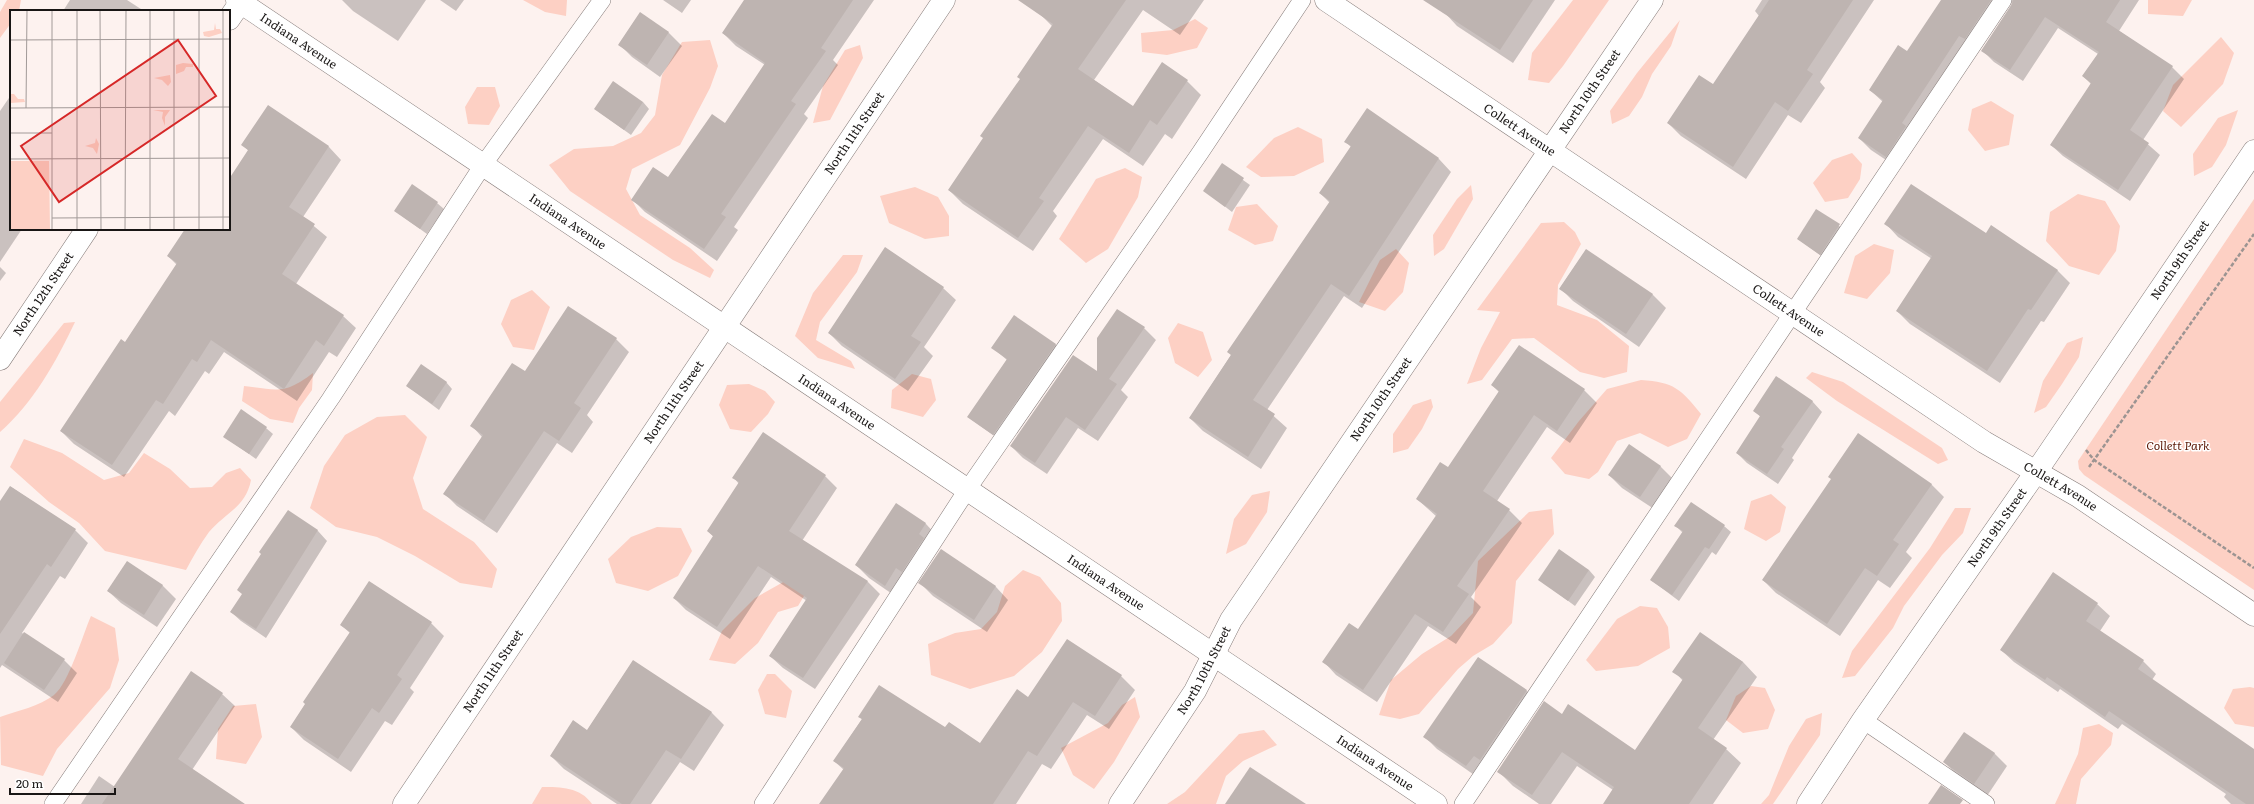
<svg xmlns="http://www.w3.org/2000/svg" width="2254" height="804" font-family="Literata,serif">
<rect width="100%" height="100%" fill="#fdf2ef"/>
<!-- green -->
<g fill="#fdd0c4">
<path d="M7 0H21L19 11H11V23L0 38V12Z"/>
<path d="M523 0H567L566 16 545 12Z"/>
<path d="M1573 0H1609L1563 66 1549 83 1528 80 1532 53Z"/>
<path d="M2148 0H2192L2183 16 2148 14Z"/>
<path d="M1195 19 1208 28 1197 48 1167 55 1142 52 1141 33 1173 30Z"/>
<path d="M1680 20 1671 46 1652 74 1642 97 1629 116 1612 124 1610 111 1637 73Z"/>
<path d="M2221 37 2234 53 2223 84 2181 127 2163 111 2173 85Z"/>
<path d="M710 40 718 66 710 88 680 145 632 169 626 189 640 215 690 248 714 270 710 278 673 260 570 191 549 165 574 149 613 146 641 133 655 115 662 75 682 42Z"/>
<path d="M860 45 863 58 830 120 813 123 823 86 845 50Z"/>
<path d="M477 87H495L500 106 489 125 468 124 465 107Z"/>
<path d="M1991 101 2014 115 2009 145 1985 151 1968 130 1972 109Z"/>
<path d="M2238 110 2226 145 2212 167 2194 176 2193 154 2218 118Z"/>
<path d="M1298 127 1322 139 1324 162 1294 176 1261 177 1246 167 1274 138Z"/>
<path d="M1852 153 1862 164 1860 179 1848 198 1825 202 1813 183 1832 160Z"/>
<path d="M1125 168 1142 177 1138 197 1108 249 1086 263 1059 239 1096 179Z"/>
<path d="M1471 185 1473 199 1444 249 1434 256 1433 235 1457 199Z"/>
<path d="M915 187 938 197 949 216V236L925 239 889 223 880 196Z"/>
<path d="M2078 194 2105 201 2120 226 2116 251 2099 275 2069 266 2046 241 2050 212Z"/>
<path d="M2254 199V590L2084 475 2079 469 2078 461Z"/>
<path d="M1257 204 1278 226 1273 241 1255 245 1228 230 1236 207Z"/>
<path d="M1564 222 1575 232 1581 244 1558 285 1557 305 1597 320 1629 346 1627 372 1604 378 1580 372 1534 338 1512 339 1482 380 1467 384 1481 348 1500 312 1477 310 1541 223Z"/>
<path d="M1874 244 1894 250 1890 273 1867 299 1844 293 1855 256Z"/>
<path d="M1396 249 1409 263 1403 292 1385 311 1359 302 1380 260Z"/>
<path d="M843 255H863L857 272 820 322 816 340 851 361 855 369 818 358 795 336 813 293Z"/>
<path d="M532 290 550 307 534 350 513 347 501 324 511 300Z"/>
<path d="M75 322C56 362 33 403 0 432V402L64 323Z"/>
<path d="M1178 323 1203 332 1212 360 1198 377 1175 363 1168 338Z"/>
<path d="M2083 337 2079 357 2062 384 2046 407 2034 413 2043 381 2067 343Z"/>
<path d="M1812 372 1843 382 1942 448 1948 460 1938 464 1837 401 1806 378Z"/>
<path d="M313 373 312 390 299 408 293 423 270 419 242 401 244 386C278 390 284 395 313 373Z"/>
<path d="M912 374 931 379 936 400 923 417 891 408 892 390Z"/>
<path d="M1641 380C1674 382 1681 389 1701 414L1687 439 1668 447 1640 433 1617 441 1598 472 1589 479 1565 474 1551 458 1579 421 1607 389Z"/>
<path d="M749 384 765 391 775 402 768 414 751 432 730 429 719 405 727 385Z"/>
<path d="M1431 399 1433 407 1422 429 1408 449 1393 453V434L1413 405Z"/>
<path d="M405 415 427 437 413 478 423 509 474 542 497 569 492 588 460 583 415 556 377 537 336 527 310 508 324 466 345 435 377 417Z"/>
<path d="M24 439 62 453 104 480 129 473 144 453 170 469 190 488 212 487 226 473 240 468 251 480C246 507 225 513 209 532 200 544 193 557 186 570L105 551 79 523 49 502 10 467Z"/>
<path d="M1270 491 1267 512 1246 544 1226 554 1234 519 1252 495Z"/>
<path d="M1771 494 1786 507 1780 532 1766 541 1744 529 1751 501Z"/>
<path d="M1955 508H1971L1963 533 1942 555 1904 606 1893 628 1855 676 1842 678 1852 651 1930 548Z"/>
<path d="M1552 509 1554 534 1516 581 1512 623 1493 644 1473 656 1458 669 1419 714 1400 719 1379 715 1391 680 1422 654 1451 636 1473 613 1478 561 1529 512Z"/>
<path d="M657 527 681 528 692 551 678 576 648 591 616 583 608 559 631 537Z"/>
<path d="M1023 570 1040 577 1061 603 1062 621 1042 652 1014 676 970 689 931 675 928 644 955 633 981 629 997 612 1005 586Z"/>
<path d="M794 576 807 591 798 606 778 612 758 643 735 664 709 660 722 631 755 598Z"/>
<path d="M1640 606 1657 608 1668 627 1670 648 1638 666 1596 671 1586 660 1617 619Z"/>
<path d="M91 616 115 628 119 660 110 688 57 749 43 776 1 765 0 717C17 711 40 706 54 695 69 683 83 634 91 616Z"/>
<path d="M767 674H775L792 691 786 718 765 714 758 690Z"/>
<path d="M1751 686 1765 688 1775 710 1768 729 1743 733 1726 720 1736 696Z"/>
<path d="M2250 687 2254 688V727L2235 724 2224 708 2233 689Z"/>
<path d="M1135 697 1140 717 1114 762 1094 789 1073 775 1061 748 1108 723 1122 705Z"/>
<path d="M256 704 262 737 246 764 216 759 218 729 233 706Z"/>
<path d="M1822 713 1820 735 1773 804H1761L1769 795 1789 746 1806 719Z"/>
<path d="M2099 724 2113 733 2111 745 2081 779 2076 804H2055L2078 754 2083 728Z"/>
<path d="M1264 730 1277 745 1243 761 1226 776 1216 804H1167L1185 792 1239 734Z"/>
<path d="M542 787C561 787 580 787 592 804H532Z"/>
</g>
<!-- shadow -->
<g fill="#0003">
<path d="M70 0H127L144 11H63Z"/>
<path d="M342 0H426L398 41 353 11Z"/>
<path d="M440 0H464L456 11Z"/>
<path d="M663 0H691L682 13Z"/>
<path d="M745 0H874L833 60 838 65 804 114 808 118 734 227 738 230 717 261 645 212 632 199 668 179 725 124 765 65 736 46 723 33Z"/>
<path d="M1049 0H1204L1180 35 1143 10 1094 80 1133 107 1187 81 1201 95 1172 139 1165 134 1143 166 1103 139 1053 211 1057 216 1033 251 963 204 949 190 984 138 1053 27 1040 14Z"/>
<path d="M1453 0H1555L1513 63 1457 26 1445 13Z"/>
<path d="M1762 0H1874L1820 82 1825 88 1801 123 1788 115 1746 179 1681 136 1668 123 1714 86 1759 16 1755 11Z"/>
<path d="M1942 0H2139L2119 31 2172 67 2184 79 2143 140 2160 155 2130 201 2063 156 2051 145 2091 84 2083 76 2098 54 2058 28 2023 81 1994 62 1982 50 2013 2H2011L1898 168 1871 150 1859 138 1883 102 1870 90 1907 53Z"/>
<path d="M640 13 669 33 682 46 660 77 632 57 619 44Z"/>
<path d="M11 95V229H22L0 262V111Z"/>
<path d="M643 102 649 109 631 135 595 109Z"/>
<path d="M268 107 329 147 341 160 303 217 327 237 296 284 343 316 356 328 337 357 329 352 297 401 224 352 209 374 205 371 175 416 169 411 124 477 74 444 61 431 125 343 177 265 168 256 186 229H229V181L249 151 243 145Z"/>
<path d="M1346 142 1439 159 1451 172 1362 308 1344 296 1267 410 1287 428 1261 469 1203 431 1190 418 1330 203 1320 193 1351 147Z"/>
<path d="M1222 165 1250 185 1232 212 1205 191Z"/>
<path d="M437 203 444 209 427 234 395 211Z"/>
<path d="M1817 210 1846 231 1827 260 1798 239Z"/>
<path d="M1886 224 1986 235 1991 227 2058 271 2070 283 2044 322 2041 321 2000 383 1910 324 1897 311 1932 259 1898 237Z"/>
<path d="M1586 250 1653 295 1666 308 1639 347 1573 301 1560 288Z"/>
<path d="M0 267 6 273 0 281Z"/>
<path d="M943 288 956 300 924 347 933 356 908 391 842 346 829 333Z"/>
<path d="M1144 328 1156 340 1121 390 1128 397 1098 441 1078 428 1047 474 1023 458 1011 446 1098 373Z"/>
<path d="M616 339 629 352 587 415 593 422 572 453 557 443 497 533 457 506 445 494 482 437 472 426 525 372Z"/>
<path d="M1055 344 1062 351 1000 440 968 417 1007 360 993 348Z"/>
<path d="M446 382 452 389 439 410 407 386Z"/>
<path d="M1492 385 1584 390 1597 403 1570 443 1547 427 1497 501 1509 510 1522 523 1471 597 1481 607 1456 644 1428 626 1377 702 1336 675 1324 662 1359 630 1437 517 1417 499 1448 469 1499 392Z"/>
<path d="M1812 401 1822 412 1792 458 1794 460 1778 484 1747 463 1737 453 1761 417 1754 411Z"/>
<path d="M266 428 273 434 256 459 225 437Z"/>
<path d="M1630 446 1661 467 1674 480 1654 509 1622 488 1609 475Z"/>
<path d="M825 476 837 488 802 541 868 582 880 594 815 689 783 668 770 656 807 601 771 577 730 639 686 610 674 598 714 537 708 531 739 484 734 478Z"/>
<path d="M1931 484 1944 497 1906 552 1912 558 1890 588 1878 580 1840 636 1776 593 1763 580Z"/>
<path d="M11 487 75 530 88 543 65 579 60 576 22 633 64 660 77 673 58 702 2 665 0 668V503Z"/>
<path d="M896 505 926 524 938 537 898 598 869 578 856 565Z"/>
<path d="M288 512 318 531 327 541 266 638 241 621 231 612 243 594Z"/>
<path d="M1676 526H1724L1731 532 1716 555 1712 552 1679 601 1651 580 1683 533Z"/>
<path d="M941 550 996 587 1008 600 987 632 933 596 920 583Z"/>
<path d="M127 562 163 586 176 599 157 627 121 603 108 591Z"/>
<path d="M1589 570 1595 577 1575 606 1540 580Z"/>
<path d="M2097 604 2110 616 2100 631 2143 661 2156 674 2152 680 2254 750V804H2231L2224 797 2226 794 2122 724 2118 729 2060 689 2058 692 2014 662 2001 650Z"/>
<path d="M431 623 444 636 410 688 414 692 392 725 385 721 351 772 304 740 291 727 350 633 341 625Z"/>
<path d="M1700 634 1743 662 1757 677 1713 740 1726 749 1741 763 1713 804H1604L1613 790 1577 766 1551 804H1539L1513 786 1498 771 1562 715 1635 751 1683 681 1674 671Z"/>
<path d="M1478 658 1527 691 1540 704 1480 779 1437 749 1425 737Z"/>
<path d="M633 661 712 713 724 725 694 771 680 762 651 804H617L564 769 551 756 587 731Z"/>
<path d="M1121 676 1135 690 1109 729 1087 715 1051 769 1042 764 1016 804H821L844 770 834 761 862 719 859 717 946 729 980 745 1029 698Z"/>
<path d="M222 694 235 706 192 770 244 804H81L99 776 115 787Z"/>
<path d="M1994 753 2007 766 1987 796 1957 775 1944 762Z"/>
</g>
<!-- building -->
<g fill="#beb4b1">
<path d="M744 0H853L821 48 826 51 791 101 796 104 721 214 726 217 704 249 631 200 653 167 668 177 712 114 725 123 765 63 722 33Z"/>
<path d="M1018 0H1126L1078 69 1133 106 1162 62 1188 80 1157 125 1150 120 1129 153 1088 126 1039 198 1044 201 1018 238 948 190 983 138 980 136 1020 79 1017 77 1053 24Z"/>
<path d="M1423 0H1533L1500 50Z"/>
<path d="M1769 0H1853L1807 70 1813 74 1788 111 1775 102 1733 167 1667 123 1699 75 1713 84Z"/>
<path d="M1941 0H1991L1965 39 1959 36 1902 123 1906 126 1886 157 1858 138 1883 100 1869 90 1898 45 1907 51Z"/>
<path d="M2013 0H2120L2106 22 2173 66 2130 130 2149 143 2118 190 2050 145 2091 83 2082 76 2099 52 2045 17 2010 70 1981 51 2011 6Z"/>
<path d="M640 12 669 32 647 65 618 45Z"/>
<path d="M613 81 643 102 624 130 594 109Z"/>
<path d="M268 105 329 146 289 207 315 224 282 274 344 315 324 346 316 340 284 389 211 340 197 362 192 359 163 404 156 400 112 465 60 431 121 339 125 342 177 263 167 256 185 229H229V179L248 150 241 145Z"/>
<path d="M1367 108 1439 158 1349 296 1331 284 1253 400 1275 414 1248 457 1189 418 1231 355 1227 352 1330 201 1319 193 1351 146 1344 142Z"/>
<path d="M1222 163 1244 178 1225 207 1203 191Z"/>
<path d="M412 184 438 202 420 229 394 211Z"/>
<path d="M1911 184 1986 233 1991 225 2058 270 2031 310 2028 309 1987 371 1896 311 1932 256 1884 224Z"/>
<path d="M1816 209 1840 224 1820 255 1797 239Z"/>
<path d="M885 247 944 287 911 336 921 342 895 379 828 333Z"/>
<path d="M1586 249 1653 294 1626 334 1559 289Z"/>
<path d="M568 306 617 338 574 403 581 408 559 441 544 431 484 521 443 494 483 435 470 426 512 363 525 371Z"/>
<path d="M1117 309 1145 327 1109 379 1117 384 1085 430 1066 417 1035 463 1010 446 1073 355 1097 371V338Z"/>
<path d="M1014 315 1056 344 993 435 967 417 1007 359 991 348Z"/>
<path d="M1519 345 1585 389 1557 431 1534 415 1483 491 1510 509 1457 586 1469 594 1443 632 1415 614 1363 690 1322 662 1349 623 1358 629 1437 514 1416 499 1440 462 1448 467 1499 391 1491 385Z"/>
<path d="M421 364 447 382 432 404 406 386Z"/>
<path d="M1776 376 1813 401 1781 447 1784 449 1767 474 1736 453 1760 416 1753 411Z"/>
<path d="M241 409 267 427 249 454 223 437Z"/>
<path d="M763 432 826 475 789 531 868 581 803 678 769 656 807 598 758 566 717 627 673 598 713 536 707 531 739 482 732 478Z"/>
<path d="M1858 433 1932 484 1893 540 1899 544 1877 576 1865 568 1827 624 1762 580 1831 479 1828 477Z"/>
<path d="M1629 444 1661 466 1640 497 1608 475Z"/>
<path d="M10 486 76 529 51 567 47 564 0 634V501Z"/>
<path d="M1691 502 1725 525 1709 549 1705 547 1672 595 1650 580 1683 531 1674 526Z"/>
<path d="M896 503 926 523 919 534 924 538 902 572 896 568 885 586 855 565Z"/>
<path d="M288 510 318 530 256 629 230 612 242 594 237 590 261 554 259 552Z"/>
<path d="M941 549 996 586 974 620 918 583Z"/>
<path d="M1559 549 1589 570 1568 601 1538 580Z"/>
<path d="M127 561 163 585 144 615 107 591Z"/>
<path d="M2053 572 2098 603 2086 621 2144 660 2138 669 2254 749V804H2246L2109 711 2105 717 2047 677 2045 680 2000 650Z"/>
<path d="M369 581 432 622 397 675 402 679 379 713 372 708 338 759 290 727 305 704 303 702 350 632 340 625Z"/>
<path d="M24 632 65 659 44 690 4 663Z"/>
<path d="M1700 632 1743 662 1698 728 1727 748 1689 804H1603L1614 787 1562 752 1532 795 1497 772 1544 701 1562 714 1568 704 1635 750 1683 679 1672 672Z"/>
<path d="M1067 639 1122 675 1095 716 1073 702 1037 756 1028 751 993 804H819L844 768 833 761 862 719 858 717 879 685 945 727 949 722 980 743 1017 689 1028 697Z"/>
<path d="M1478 657 1527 690 1480 760 1474 756 1466 766 1423 737Z"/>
<path d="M633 660 712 712 681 759 666 750 630 804H622L550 756 573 720 587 730Z"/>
<path d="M191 671 223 693 178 759 245 804H102Z"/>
<path d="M1964 732 1995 753 1974 784 1943 762Z"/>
<path d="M1250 767 1306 804H1225Z"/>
<path d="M1941 785 1963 800 1960 804H1928Z"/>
</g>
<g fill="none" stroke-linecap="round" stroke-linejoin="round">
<!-- service casing -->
<g stroke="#867c7a" stroke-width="18">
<g id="service">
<path d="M1863 720 1986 804"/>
<path d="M53 804 331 398 483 165 602 0"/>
<path d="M763 804 967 490 1200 153 1302 0"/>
<path d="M1463 804 2003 0"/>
</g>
</g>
<!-- minor casing -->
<g stroke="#867c7a" stroke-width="23">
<g id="minor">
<path id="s1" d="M237 0 1436 804"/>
<path id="s2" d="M1326 0 1984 442 2078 496 2254 615"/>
<path d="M229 19 242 0"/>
<path id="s3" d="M0 359 87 229"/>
<path id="s4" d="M404 804 944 0"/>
<path id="s5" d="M1120 804 1195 691 1231 620 1652 0"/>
<path id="s6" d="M1808 804 1863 720 2036 472 2254 151"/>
</g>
</g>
<!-- path -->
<g stroke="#9c9492" stroke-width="2.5" stroke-dasharray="4 2" stroke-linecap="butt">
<path d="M2086 450 2094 460 2254 568"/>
<path d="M2089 467 2254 234"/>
</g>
<!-- service -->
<use href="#service" stroke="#fff" stroke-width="17"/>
<!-- minor -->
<use href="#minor" stroke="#fff" stroke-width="22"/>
</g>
<g text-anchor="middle" stroke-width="3" stroke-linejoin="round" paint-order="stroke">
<!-- street labels -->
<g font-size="12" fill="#191615" stroke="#fff">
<text dy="4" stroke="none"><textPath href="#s1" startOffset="74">Indiana Avenue</textPath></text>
<text dy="4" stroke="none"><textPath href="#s5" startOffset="854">North 10th Street</textPath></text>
<text dy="4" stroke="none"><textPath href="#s2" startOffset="233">Collett Avenue</textPath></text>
<text dy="4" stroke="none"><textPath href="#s4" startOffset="808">North 11th Street</textPath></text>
<text dy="4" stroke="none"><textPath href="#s1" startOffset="398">Indiana Avenue</textPath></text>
<text dy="4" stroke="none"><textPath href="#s6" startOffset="659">North 9th Street</textPath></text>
<text dy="4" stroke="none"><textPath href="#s3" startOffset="78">North 12th Street</textPath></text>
<text dy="4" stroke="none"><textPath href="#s2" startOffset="557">Collett Avenue</textPath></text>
<text dy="4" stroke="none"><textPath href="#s5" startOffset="482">North 10th Street</textPath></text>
<text dy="4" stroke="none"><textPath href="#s4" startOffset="484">North 11th Street</textPath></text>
<text dy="4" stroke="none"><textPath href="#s1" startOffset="722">Indiana Avenue</textPath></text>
<text dy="4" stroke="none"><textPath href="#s2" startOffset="881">Collett Avenue</textPath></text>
<text dy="4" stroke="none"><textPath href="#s6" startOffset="335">North 9th Street</textPath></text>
<text dy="4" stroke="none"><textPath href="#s1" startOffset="1046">Indiana Avenue</textPath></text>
<text dy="4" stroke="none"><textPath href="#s5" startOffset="158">North 10th Street</textPath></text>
<text dy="4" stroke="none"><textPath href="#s4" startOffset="160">North 11th Street</textPath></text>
<text dy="4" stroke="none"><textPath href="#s1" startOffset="1370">Indiana Avenue</textPath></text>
</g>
<!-- park labels -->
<g font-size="12" font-style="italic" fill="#5c1907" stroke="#fff">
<text x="2178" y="450">Collett Park</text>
</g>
</g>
<!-- overview -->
<g transform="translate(10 10)">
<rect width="220" height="220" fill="#fdf2ef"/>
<path d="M205 13 206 19H210L212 23 199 27 194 26 193 22 204 20ZM173 53 183 54V57H176L174 61 166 64V55ZM160 65 161 72 158 76 152 70 144 68ZM0 84H4L8 89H14L15 92 0 93ZM143 100H160L155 107V116L152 108 153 102ZM86 128 89 134 87 144 83 138 75 136 85 133ZM0 151H39L40 220H0Z" fill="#fdd0c4"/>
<path fill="none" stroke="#a29a98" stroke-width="1" d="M90 0 91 220M0 30 220 29M0 98 220 97M16 98 17 0M0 123H42M0 149 220 148M42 208 220 207M42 220V0M67 220V0M115 220 116 0M140 220V0M164 220V0M189 220V0M213 220V0"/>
<path fill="#d62828" fill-opacity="0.15" stroke="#d62828" stroke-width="2" d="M168 30 206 86 49 192 11 136Z"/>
<rect width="220" height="220" fill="none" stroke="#191615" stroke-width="2"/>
</g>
<!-- scale -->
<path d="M10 788v6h105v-6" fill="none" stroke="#191615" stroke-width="2"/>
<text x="16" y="788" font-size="12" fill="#191615" stroke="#ffffff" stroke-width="3" paint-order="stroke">20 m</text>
</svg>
